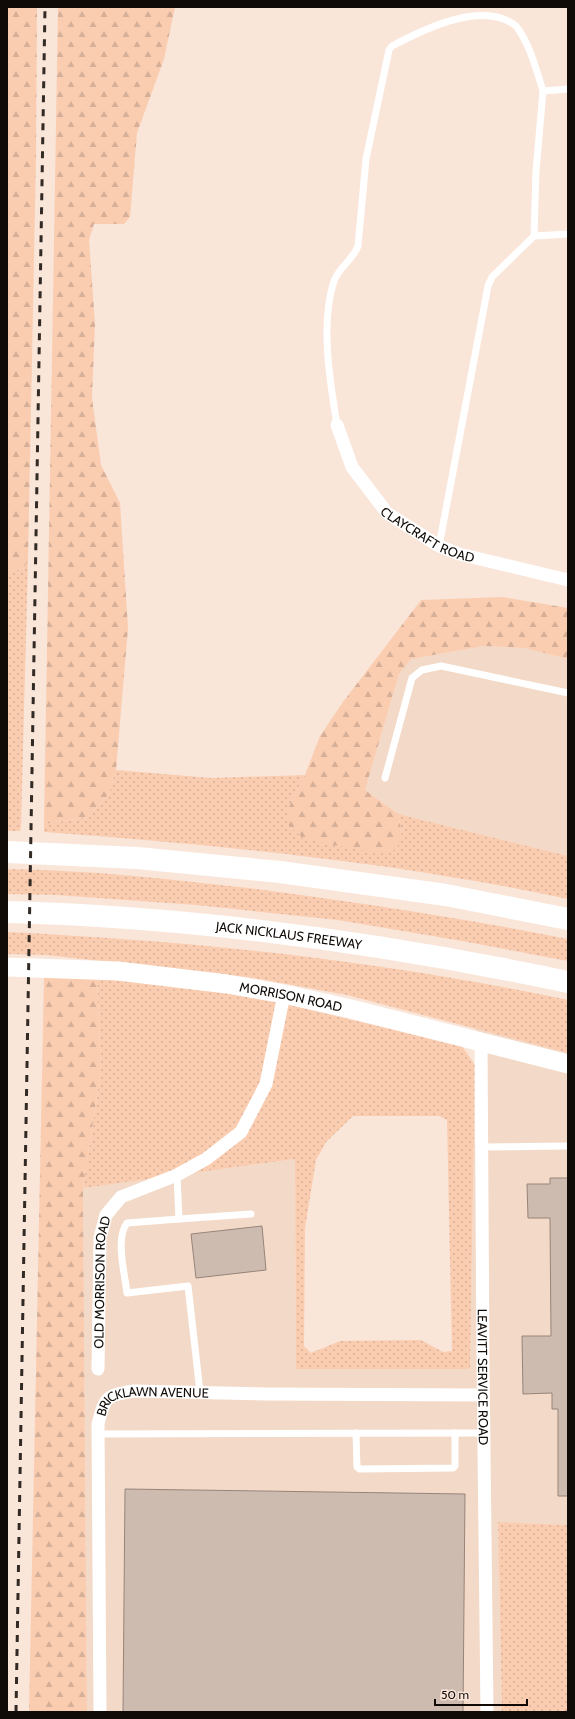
<svg xmlns="http://www.w3.org/2000/svg" width="575" height="1719" font-family="Cabin,sans-serif">
<defs>
<pattern id="grass-dots" width="8" height="8" patternUnits="userSpaceOnUse"><rect width="8" height="8" fill="#facdb1"/><path d="M2 2h.1M6 6h.1" fill="none" stroke="#d5af97" stroke-width="1.8" stroke-linecap="round"/></pattern>
<pattern id="forest-firs" width="22" height="20" patternUnits="userSpaceOnUse"><rect width="22" height="20" fill="#facdb1"/><path d="M5 1l3.5 6h-7zM16 11l3.5 6h-7z" fill="#d5af97"/></pattern>
</defs>
<rect width="100%" height="100%" fill="#fae5d9"/>
<!-- built -->
<g fill="#f3d9c7">
<path d="M484 646 524 648 568 659V856L398 814 365 790 399 674 411 659Z"/>
<path d="M476 1029 568 1053V1525L498 1522 502 1712H87L83 1188 295 1159 296 1369H470Z"/>
</g>
<!-- grass -->
<g fill="url(#grass-dots)" fill-rule="evenodd">
<path d="M28 561 21 825 20 831H7V571L23 569Z"/>
<path d="M116 770 211 778 305 775 287 811 402 833 398 814 568 856V899C395 862 221 845 44 832V824L88 817 108 795Z"/>
<path d="M7 869C88 870 168 879 248 888 356 902 462 918 568 939V961L462 941 338 920 196 905 56 895 7 894Z"/>
<path d="M7 932C196 941 383 961 568 1000V1053L347 995 248 977 46 955 7 954Z"/>
<path d="M97 978 243 994 462 1046 475 1065 470 1369H296L295 1159 83 1188 101 1069ZM353 1116H439L447 1120 452 1351 443 1352 421 1340 340 1341 311 1353 304 1346 305 1228 316 1160 326 1142Z"/>
<path d="M498 1522 568 1525V1712H502Z"/>
</g>
<!-- forest -->
<g fill="url(#forest-firs)">
<path d="M7 7H37L36 158 28 561 23 569 7 571Z"/>
<path d="M58 7H175L164 59 137 133 130 217 124 224H94L89 240 95 324 92 398 101 465 120 503 128 628 116 770 108 795 88 817 44 824Z"/>
<path d="M502 597 568 608V659L524 648 484 646 411 659 399 674 365 790 398 814 402 833 397 849 380 854 304 839 289 826 287 811 305 775 320 736 343 702 421 600Z"/>
<path d="M44 977 97 978 101 1069 83 1188 87 1712H29Z"/>
</g>
<!-- building -->
<g fill="#cebbaf" stroke="#978479">
<path d="M550 1178H568V1496H558V1409H552V1393L523 1394 522 1336H551L550 1218H528L527 1184H550Z"/>
<path d="M262 1226 266 1270 196 1278 191 1234Z"/>
<path d="M125 1489 465 1494 463 1712H123Z"/>
</g>
<g fill="none" stroke-linecap="round" stroke-linejoin="round">
<!-- lane -->
<g stroke="#fff" stroke-width="7">
<path d="M534 236 536 171 543 91 568 89"/>
<path d="M337 425C330 382 320 323 334 281 339 267 353 260 358 246L366 159 389 50 392 46C426 28 484 0 516 26 530 44 536 69 543 91"/>
<path d="M439 546 488 286 492 277 534 236 568 234"/>
<path d="M385 778 412 678 422 670 441 666 568 693"/>
<path d="M482 1147 568 1146"/>
<path d="M177 1175 179 1219 251 1214"/>
<path d="M179 1219 127 1223C115 1238 125 1275 127 1293L188 1286 200 1392"/>
<path d="M356 1433 357 1467 360 1469 453 1468 455 1466V1433"/>
<path d="M98 1434 484 1433"/>
</g>
<!-- street -->
<g stroke="#fff" stroke-width="13">
<path id="s1" d="M337 425 352 467 387 513 439 546 459 554 568 580"/>
<path id="s2" d="M481 1042 483 1362 487 1712"/>
<path id="s3" d="M98 1369 100 1238 106 1215 121 1197 177 1175 206 1159 241 1132 266 1084 284 994"/>
<path id="s4" d="M100 1712 98 1424C105 1397 106 1395 134 1391L266 1394 483 1395"/>
</g>
<!-- secondary -->
<path stroke="#fff" stroke-width="19" id="s5" d="M7 967 118 971 227 984 284 994 347 1008 568 1064"/>
<!-- highway -->
<g stroke="#fff" stroke-width="22">
<path d="M7 852 137 858 280 872 446 895 568 919"/>
<path id="s6" d="M7 912C196 917 383 943 568 982"/>
</g>
<!-- rail -->
<path stroke="#322a24" stroke-width="3" stroke-dasharray="7 7" stroke-linecap="butt" d="M16 1712 45 7"/>
</g>
<g text-anchor="middle" stroke-width="3.5" stroke-linejoin="round" paint-order="stroke">
<!-- street labels -->
<g font-size="13" fill="#110b07" stroke="#fae5d9">
<text dy="5" stroke="none"><textPath href="#s1" startOffset="149">CLAYCRAFT ROAD</textPath></text>
<text dy="5" stroke="none"><textPath href="#s6" startOffset="283">JACK NICKLAUS FREEWAY</textPath></text>
<text dy="5" stroke="none"><textPath href="#s5" startOffset="286">MORRISON ROAD</textPath></text>
<text dy="5" stroke="none"><textPath href="#s3" startOffset="87">OLD MORRISON ROAD</textPath></text>
<text dy="5" stroke="none"><textPath href="#s2" startOffset="335">LEAVITT SERVICE ROAD</textPath></text>
<text dy="5" stroke="none"><textPath href="#s4" startOffset="357">BRICKLAWN AVENUE</textPath></text>
</g>
</g>
<!-- border -->
<rect width="575" height="1719" fill="none" stroke="#110b07" stroke-width="16"/>
<!-- scale -->
<path d="M435 1699v6h92v-6" fill="none" stroke="#110b07" stroke-width="2"/>
<text x="441" y="1699" font-size="12" fill="#110b07" stroke="#fae5d9" stroke-width="3" paint-order="stroke">50 m</text>
</svg>
